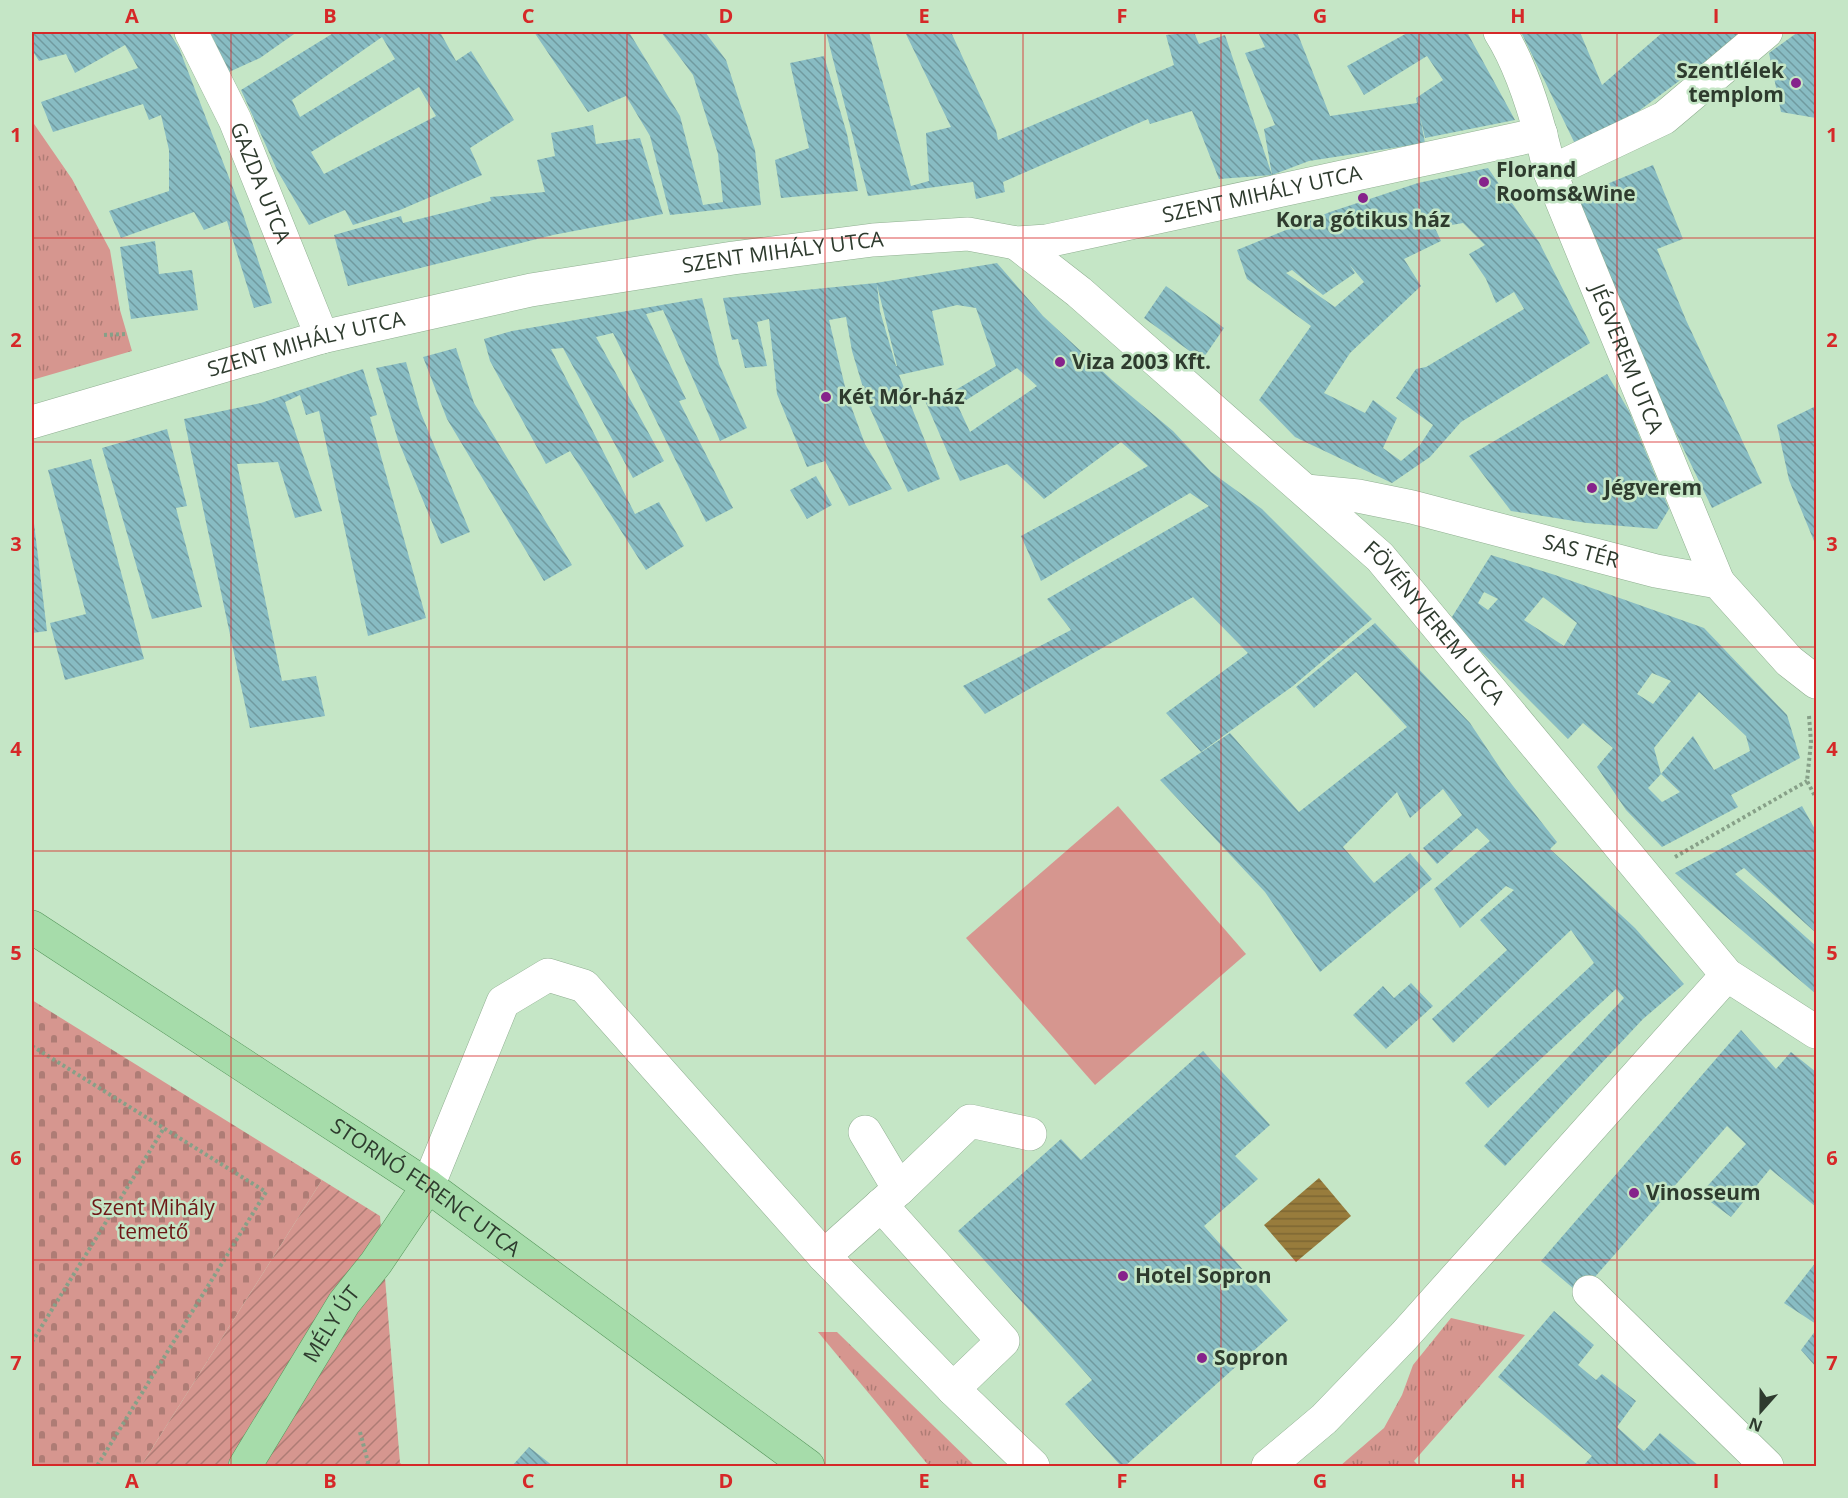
<svg xmlns="http://www.w3.org/2000/svg" width="1848" height="1498" font-family="'Open Sans',sans-serif">
<defs>
<pattern id="grass-tufts" width="24" height="20" patternUnits="userSpaceOnUse" patternTransform="scale(1.5)"><rect width="24" height="20" fill="#d6968f"/><path d="M3 7l-1-3M5 7V3M7 7l1-3M15 17l-1-3M17 17v-4M19 17l1-3" fill="none" stroke="#ae7c75"/></pattern>
<pattern id="cemetery-stones" width="16" height="16" patternUnits="userSpaceOnUse" patternTransform="scale(1.5)"><rect width="16" height="16" fill="#d6968f"/><path d="M2 7V4a2 2 0 0 1 4 0v3zM10 15v-3a2 2 0 0 1 4 0v3z" fill="#ae7c75"/></pattern>
<pattern id="garden-furrows" width="10" height="10" patternUnits="userSpaceOnUse" patternTransform="scale(1.5)"><rect width="10" height="10" fill="#d6968f"/><path d="M-1 1l2-2M0 10L10 0M9 11l2-2" fill="none" stroke="#ae7c75"/></pattern>
<pattern id="water-rules" width="6" height="5" patternUnits="userSpaceOnUse" patternTransform="scale(1.5)"><rect width="6" height="5" fill="#987c3c"/><path d="M0 2.5h6" fill="none" stroke="#7c6733"/></pattern>
<pattern id="building-back-hatch" width="6" height="6" patternUnits="userSpaceOnUse" patternTransform="scale(1.5)"><rect width="6" height="6" fill="#88bcc3"/><path d="M-1 5l2 2M0 0l6 6M5-1l2 2" fill="none" stroke="#709a9f"/></pattern>
</defs>
<rect width="100%" height="100%" fill="#c5e6c6"/>
<!-- grass -->
<g fill="url(#grass-tufts)">
<path d="M32 121 72 179 110 250 120 310 132 351 32 380Z"/>
<path d="M1451 1318 1525 1335 1414 1461 1419 1466H1340L1384 1428 1402 1395 1413 1365Z"/>
<path d="M818 1332H837L975 1466H929Z"/>
</g>
<!-- cemetery -->
<path fill="url(#cemetery-stones)" d="M32 1000 322 1180 141 1466H32Z"/>
<!-- garden -->
<path fill="url(#garden-furrows)" d="M322 1180 380 1216 400 1463 404 1466H141Z"/>
<!-- pitch -->
<path fill="#d6968f" d="M1118 806 1246 954 1095 1085 966 938Z"/>
<!-- water -->
<path fill="url(#water-rules)" d="M1319 1178 1351 1216 1296 1262 1264 1225Z"/>
<!-- building -->
<g fill="url(#building-back-hatch)" fill-rule="evenodd">
<path d="M32 32H169L179 48 243 214 272 303 254 308 227 221 204 230 194 212 121 238 109 211 169 191V150L161 115 149 120 143 104 53 132 41 102 138 68 125 45 75 73 66 54 39 61 32 50Z"/>
<path d="M210 32H297L260 58 229 72Z"/>
<path d="M335 32H440L456 61 471 51 514 120 470 148 482 175 400 210 353 225 345 210 309 225 277 170 241 90ZM382 37 395 59 300 117 292 100ZM419 87 436 116 324 174 311 152Z"/>
<path d="M534 32H629L680 116 703 205 723 202 718 154 693 75 661 32H705L726 60 755 150 761 205 670 215 650 136 626 96 588 112Z"/>
<path d="M826 32H869L911 186 929 181 926 133 951 127 905 32H951L996 130 998 140 1174 65 1166 35 1194 32 1199 44 1225 35 1272 175 1219 179 1192 111 1150 124 1148 119 1003 182 1005 192 976 199 973 182 868 196Z"/>
<path d="M1258 32H1297L1330 116 1417 103 1416 98 1443 80 1427 56 1364 95 1347 66 1409 32H1467L1515 120 1425 138 1420 116 1425 143 1309 161 1272 175 1264 129 1275 125 1245 53 1265 47Z"/>
<path d="M1521 32H1580L1602 85 1663 32H1745L1624 122 1576 146Z"/>
<path d="M1798 32H1816V118L1781 112 1769 53Z"/>
<path d="M824 56 847 134 858 191 781 198 775 160 809 148 790 63Z"/>
<path d="M593 125 596 144 640 138 663 214 553 235 348 286 334 235 401 216 403 223 491 201 490 197 545 192 537 160 555 156 551 133Z"/>
<path d="M1653 165 1683 239 1657 249 1686 320 1762 483 1712 508 1632 342 1573 198Z"/>
<path d="M1488 168 1539 242 1590 343 1461 422 1430 457 1392 483 1295 437 1259 400 1311 326 1247 279 1237 250 1330 212 1418 183ZM1463 223 1485 245 1469 254 1486 279 1496 303 1514 292 1524 309 1426 367 1416 369 1396 398 1433 425 1420 445 1401 461 1383 448 1397 418 1373 400 1365 413 1324 393 1350 353 1421 286 1404 259 1441 241 1435 228ZM1349 264 1364 282 1335 307 1286 273 1292 270 1323 295 1355 273Z"/>
<path d="M155 241 159 274 192 270 198 310 131 319 120 247Z"/>
<path d="M997 263 1043 316 1112 380 1173 431 1211 472 1262 509 1372 619 1293 686 1201 752 1166 713 1248 653 1193 597 985 714 963 686 1071 630 1047 599 1209 506 1190 493 1041 581 1021 536 1148 466 1121 442 1044 499 1007 464 960 481 923 396 951 391 970 432 1037 386 1017 368 960 404 954 391 996 366 976 308 957 305 932 311 944 365 899 375 940 479 908 492 868 404 852 351 846 317 829 320 847 395 865 444 892 489 849 506 825 461 807 467 777 394 769 319 757 322 767 366 745 368 738 339 732 340 723 298 876 283ZM877 285 897 366H896L880 311Z"/>
<path d="M1166 286 1224 328 1202 360 1144 318Z"/>
<path d="M702 298 719 364 747 428 720 441 663 310 646 314 686 399 679 401 733 508 706 522 613 333 596 337 664 461 633 478 563 348 551 349 635 514 659 502 684 546 646 570 570 451 546 464 490 361 484 339 512 331Z"/>
<path d="M456 348 474 403 572 565 544 581 447 419 423 357Z"/>
<path d="M406 362 420 411 470 532 441 544 398 440 376 368Z"/>
<path d="M363 369 377 415 370 417 426 618 368 636 319 411 306 415 300 395 285 402 322 511 295 518 278 462 237 464 282 681 316 676 325 716 250 728 184 419 261 403Z"/>
<path d="M1607 374 1629 411 1669 509 1657 529 1587 523 1511 511 1469 456Z"/>
<path d="M1816 406V546L1789 480 1777 425Z"/>
<path d="M167 429 187 506 176 508 202 607 152 619 102 448Z"/>
<path d="M91 459 144 659 65 680 50 623 86 614 48 470Z"/>
<path d="M816 476 832 505 807 519 790 490Z"/>
<path d="M32 507 47 631 32 633Z"/>
<path d="M1491 555 1555 575 1704 628 1787 715 1800 758 1731 795 1738 807 1662 847 1626 810 1597 767 1613 748 1583 723 1568 739 1450 620ZM1484 592 1498 599 1488 610 1478 603ZM1543 597 1577 623 1564 646 1524 620ZM1652 673 1671 681 1653 704 1637 694ZM1699 692 1746 736 1750 751 1714 770 1693 736 1661 774 1680 792 1662 802 1648 788 1661 774 1654 748Z"/>
<path d="M1375 623 1470 723 1506 777 1557 842 1550 849 1635 928 1684 984 1643 1019 1505 1166 1484 1146 1624 998 1616 989 1488 1108 1465 1083 1594 963 1571 930 1453 1043 1432 1019 1507 950 1480 920 1514 890 1506 886 1460 928 1434 889 1490 841 1477 828 1437 864 1423 848 1462 815 1443 789 1410 818 1397 792 1343 847 1374 883 1410 853 1432 879 1320 972 1265 892 1160 780 1230 733 1299 812 1407 727 1356 672 1314 708 1296 687Z"/>
<path d="M1802 806 1816 831V933L1744 868 1735 874 1816 946V994L1675 873Z"/>
<path d="M1411 983 1433 1006 1386 1049 1353 1015 1383 986 1394 998Z"/>
<path d="M1741 1030 1776 1069 1791 1052 1816 1072V1207L1770 1169 1731 1217 1700 1194 1746 1144 1727 1126 1580 1294 1541 1261Z"/>
<path d="M1203 1051 1270 1125 1235 1156 1258 1179 1204 1226 1288 1320 1125 1466H1121L1065 1404 1092 1380 958 1231 1061 1139 1081 1160Z"/>
<path d="M1816 1262V1324L1784 1303Z"/>
<path d="M1554 1311 1594 1345 1578 1365 1596 1380 1602 1374 1636 1401 1617 1427 1644 1451 1660 1433 1699 1466H1583L1592 1456 1498 1377Z"/>
<path d="M1816 1330V1367L1801 1350Z"/>
<path d="M529 1447 553 1466H512Z"/>
</g>
<g fill="none" stroke-linecap="round" stroke-linejoin="round">
<!-- minor casing -->
<g stroke="#90af91" stroke-width="34">
<g id="minor">
<path id="s1" d="M191 32 235 120 322 337"/>
<path id="s2" d="M1500 32C1524 70 1540 128 1550 172L1718 582"/>
<path d="M1550 172 1664 118 1766 32"/>
<path id="s3" d="M1016 243 1079 292 1380 557 1727 975 1816 1032"/>
<path id="s4" d="M32 422 322 337 531 290 733 258 873 240 968 234 1016 243 1047 241 1541 134"/>
<path id="s5" d="M1306 491 1358 496 1412 507 1656 571 1718 582 1789 661 1816 682"/>
<path d="M428 1186 503 1002 548 975 584 986 824 1256 953 1389 1033 1466"/>
<path d="M899 1189 970 1121 1030 1134"/>
<path d="M881 1205 1003 1341 953 1389"/>
<path d="M824 1256 899 1189 865 1132"/>
<path d="M1589 1292 1767 1466"/>
<path d="M1268 1466 1324 1419 1404 1336 1727 975"/>
</g>
</g>
<!-- major casing -->
<g stroke="#55955a" stroke-width="34">
<g id="major">
<path id="s6" d="M32 927 428 1186 808 1466"/>
<path id="s7" d="M245 1466 344 1303 376 1263 428 1186"/>
</g>
</g>
<!-- path -->
<g stroke="#87a088" stroke-width="4" stroke-dasharray="3 3" stroke-linecap="butt">
<path d="M104 335 127 334"/>
<path d="M1809 716 1811 742 1807 781 1816 798"/>
<path d="M1675 857 1807 781"/>
<path d="M32 1046 266 1192 97 1466"/>
<path d="M32 1342 164 1128"/>
<path d="M360 1432 369 1466"/>
</g>
<!-- minor -->
<use href="#minor" stroke="#fff" stroke-width="33"/>
<!-- major -->
<use href="#major" stroke="#a6dcaa" stroke-width="33"/>
</g>
<!-- grid -->
<path fill="none" stroke="#d62828" stroke-width="1.5" stroke-opacity="0.55" d="M231 32V1466M429 32V1466M627 32V1466M825 32V1466M1023 32V1466M1221 32V1466M1419 32V1466M1617 32V1466M32 238H1816M32 442H1816M32 647H1816M32 851H1816M32 1056H1816M32 1260H1816"/>
<!-- markers -->
<g fill="#86238b" stroke="#c5e6c6" stroke-width="2">
<circle cx="1796" cy="83" r="6"/>
<circle cx="1484" cy="182" r="6"/>
<circle cx="1363" cy="198" r="6"/>
<circle cx="1060" cy="362" r="6"/>
<circle cx="826" cy="397" r="6"/>
<circle cx="1592" cy="488" r="6"/>
<circle cx="1634" cy="1193" r="6"/>
<circle cx="1123" cy="1276" r="6"/>
<circle cx="1202" cy="1358" r="6"/>
</g>
<g text-anchor="middle" stroke-width="5" stroke-linejoin="round" paint-order="stroke">
<!-- poi labels -->
<g font-size="21" font-weight="bold" fill="#2e3b2e" stroke="#c5e6c6" text-anchor="start">
<text x="1784" y="78" text-anchor="end">Szentlélek<tspan x="1784" dy="24">templom</tspan></text>
<text x="1496" y="177">Florand<tspan x="1496" dy="24">Rooms&amp;Wine</tspan></text>
<text x="1363" y="227" text-anchor="middle">Kora gótikus ház</text>
<text x="1072" y="369">Viza 2003 Kft.</text>
<text x="838" y="404">Két Mór-ház</text>
<text x="1604" y="495">Jégverem</text>
<text x="1646" y="1200">Vinosseum</text>
<text x="1135" y="1283">Hotel Sopron</text>
<text x="1214" y="1365">Sopron</text>
</g>
<!-- street labels -->
<g font-size="21" fill="#2e3b2e" stroke="#c5e6c6">
<text dy="7" stroke="none"><textPath href="#s1" startOffset="166">GAZDA UTCA</textPath></text>
<text dy="7" stroke="none"><textPath href="#s4" startOffset="1257">SZENT MIHÁLY UTCA</textPath></text>
<text dy="7" stroke="none"><textPath href="#s4" startOffset="771">SZENT MIHÁLY UTCA</textPath></text>
<text dy="7" stroke="none"><textPath href="#s4" startOffset="285">SZENT MIHÁLY UTCA</textPath></text>
<text dy="7" stroke="none"><textPath href="#s2" startOffset="351">JÉGVEREM UTCA</textPath></text>
<text dy="7" stroke="none"><textPath href="#s5" startOffset="282">SAS TÉR</textPath></text>
<text dy="7" stroke="none"><textPath href="#s3" startOffset="566">FÖVÉNYVEREM UTCA</textPath></text>
<text dy="7" stroke="none"><textPath href="#s6" startOffset="472">STORNÓ FERENC UTCA</textPath></text>
<text dy="7" stroke="none"><textPath href="#s7" startOffset="166">MÉLY ÚT</textPath></text>
</g>
<!-- park labels -->
<g font-size="21" fill="#6d1817" stroke="#c5e6c6">
<text x="153" y="1215">Szent Mihály<tspan x="153" dy="24">temető</tspan></text>
</g>
</g>
<!-- border -->
<rect width="1848" height="1498" fill="none" stroke="#c5e6c6" stroke-width="66"/>
<!-- north arrow -->
<g transform="translate(1761 1411) rotate(201)" stroke="#c5e6c6" stroke-width="4.5" paint-order="stroke">
<path d="M0-4.5L10 22L0 15L-10 22Z" fill="#2e3b2e"/>
<text y="-9" font-size="16" font-weight="bold" text-anchor="middle" fill="#2e3b2e">N</text>
</g>
<rect x="33" y="33" width="1782" height="1432" fill="none" stroke="#d62828" stroke-width="2"/>
<g font-size="20" text-anchor="middle" font-weight="bold" fill="#d62828">
<text x="132" y="23">A</text>
<text x="330" y="23">B</text>
<text x="528" y="23">C</text>
<text x="726" y="23">D</text>
<text x="924" y="23">E</text>
<text x="1122" y="23">F</text>
<text x="1320" y="23">G</text>
<text x="1518" y="23">H</text>
<text x="1716" y="23">I</text>
<text x="16" y="142">1</text>
<text x="1832" y="142">1</text>
<text x="16" y="347">2</text>
<text x="1832" y="347">2</text>
<text x="16" y="551">3</text>
<text x="1832" y="551">3</text>
<text x="16" y="756">4</text>
<text x="1832" y="756">4</text>
<text x="16" y="960">5</text>
<text x="1832" y="960">5</text>
<text x="16" y="1165">6</text>
<text x="1832" y="1165">6</text>
<text x="16" y="1370">7</text>
<text x="1832" y="1370">7</text>
<text x="132" y="1488">A</text>
<text x="330" y="1488">B</text>
<text x="528" y="1488">C</text>
<text x="726" y="1488">D</text>
<text x="924" y="1488">E</text>
<text x="1122" y="1488">F</text>
<text x="1320" y="1488">G</text>
<text x="1518" y="1488">H</text>
<text x="1716" y="1488">I</text>
</g>
</svg>
